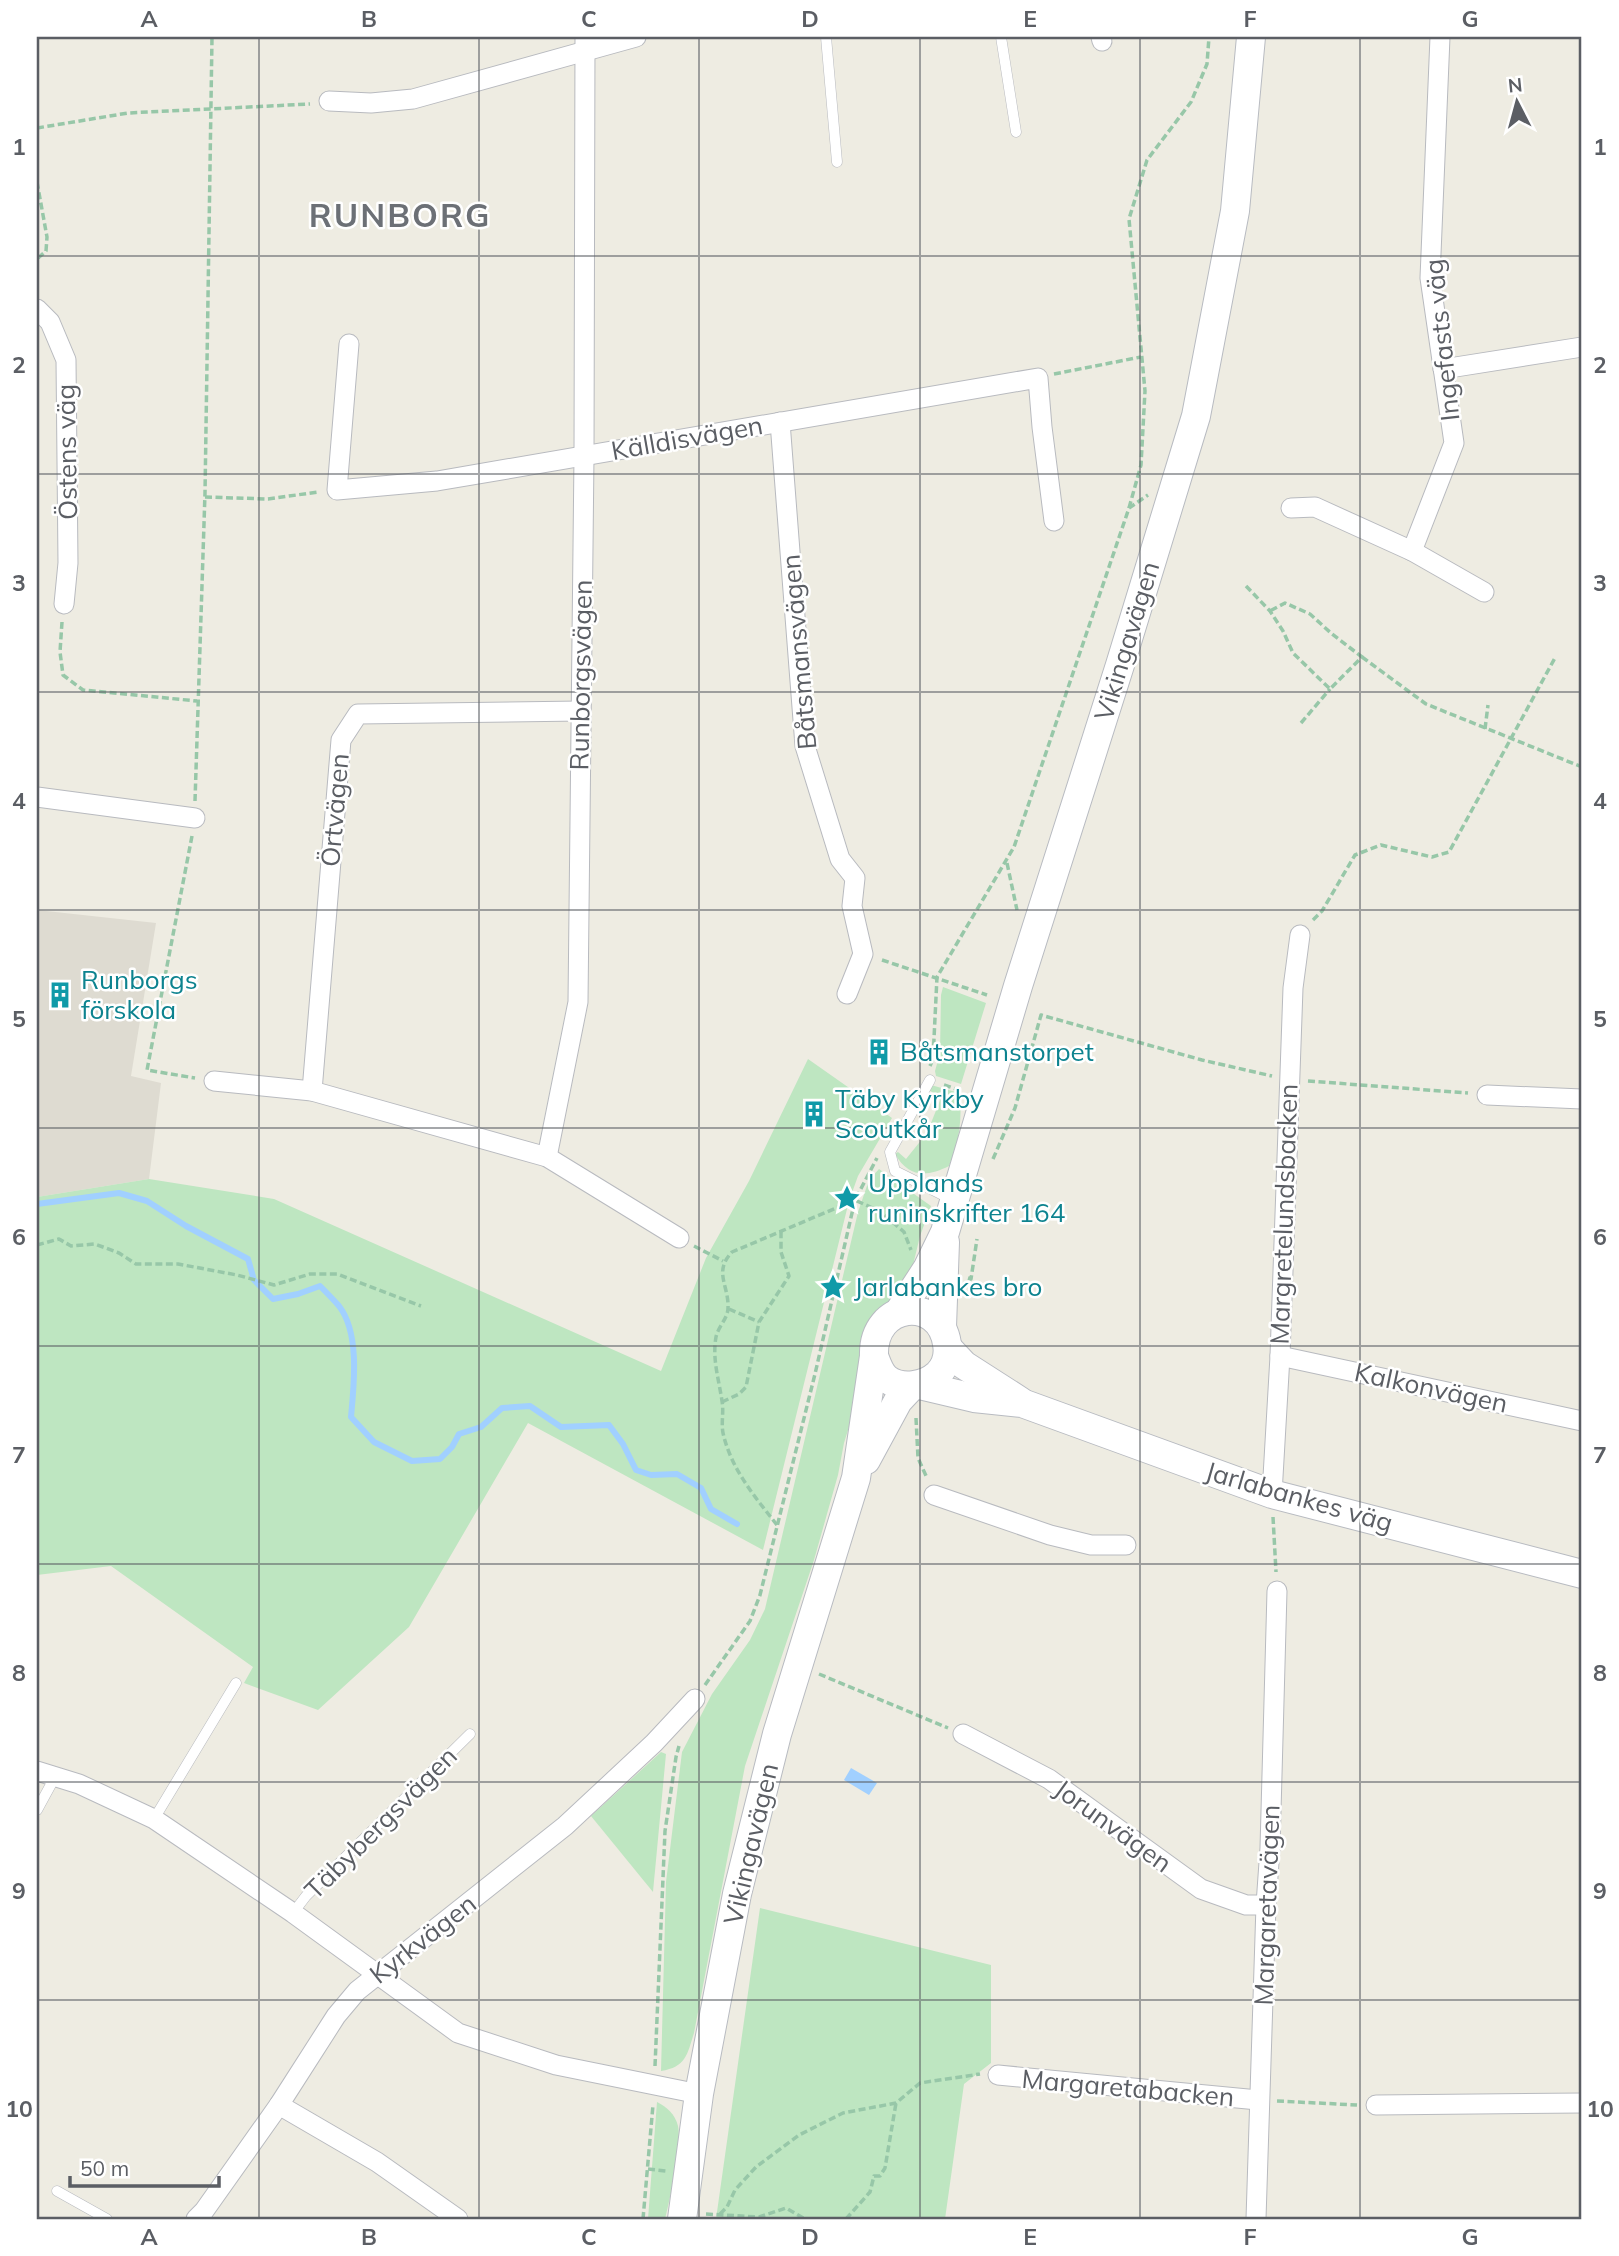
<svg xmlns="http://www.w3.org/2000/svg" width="1619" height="2256" font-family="Mulish,sans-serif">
<rect width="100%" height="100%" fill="#eeece2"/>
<!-- education -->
<path fill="#dedbd1" d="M37 910 156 923 131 1076 161 1083 149 1179 37 1197Z"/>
<!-- green -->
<g fill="#bee6c1">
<path d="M943 987 986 1003 961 1084 936 1076 935 1071 940 1053 941 995Z"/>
<path d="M808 1059 892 1118 858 1176 849 1201 763 1550 528 1423 409 1627 318 1710 244 1683 253 1667 111 1566 37 1575V1197L149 1179 274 1199 661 1371 706 1258 749 1181Z"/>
<path d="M931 1085 959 1093C963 1117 959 1144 949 1166 927 1177 909 1178 895 1154L898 1152 906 1159 927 1133 941 1098 929 1090Z"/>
<path d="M879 1169 931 1206 920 1236 908 1286 866 1326 861 1349 852 1417 844 1443 838 1475 814 1560 745 1766 694 2033C687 2055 686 2067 661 2071L666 1882 682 1752 712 1694 750 1640 765 1609 858 1212 869 1180Z"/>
<path d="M661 1752 666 1754 653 1892 591 1816Z"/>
<path d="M760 1908 991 1965V2063L964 2084 945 2219H716Z"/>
<path d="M657 2102C667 2107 675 2114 678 2126 682 2146 670 2198 665 2219H648Z"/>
</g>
<!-- water -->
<path fill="#a1d0ff" d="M851 1768 877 1783 869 1795 844 1780Z"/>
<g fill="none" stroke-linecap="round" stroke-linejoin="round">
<!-- stream -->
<path stroke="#a1d0ff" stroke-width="6" d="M37 1204 119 1193 147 1201 186 1226 248 1259 254 1280 273 1299 298 1294 320 1286C326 1292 333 1299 339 1306 360 1333 354 1385 351 1417L374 1442 412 1461 440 1459 452 1447 459 1434 481 1427 502 1408 530 1406 561 1427 609 1425 623 1444 636 1470 651 1475 677 1474 701 1488 711 1509 737 1524"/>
<!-- service casing -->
<g stroke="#b8babf" stroke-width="11">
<g id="service">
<path d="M826 37 837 162"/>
<path d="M1001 37 1016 132"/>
<path d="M930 1080 890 1152 895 1171 951 1199"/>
<path d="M37 1810 55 1777"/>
<path d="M154 1819 236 1683"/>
<path d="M293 1913 306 1896 470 1734"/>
<path d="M57 2191 107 2219"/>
</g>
</g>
<!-- minor casing -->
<g stroke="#b8babf" stroke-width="21">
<g id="minor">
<path d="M1101 37 1102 41"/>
<path d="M329 101 371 103 413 99 636 37"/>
<path d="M37 309 50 322 66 360 68 563 64 604"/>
<path d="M349 344 337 490 437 481 1038 378 1042 427 1054 521"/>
<path d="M1443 369 1582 347"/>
<path d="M780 422 805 746 840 859 855 878 852 906 863 954 847 994"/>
<path d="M1291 508 1315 507 1412 551 1484 592"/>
<path d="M1412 551 1454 443 1430 278 1440 37"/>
<path d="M37 797 195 818"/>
<path d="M214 1081 312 1091 547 1157 679 1238"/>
<path d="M312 1091 341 740 358 714 581 711"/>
<path d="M1487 1095 1582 1099"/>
<path d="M547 1157 578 1002 584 456 585 37"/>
<path d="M1280 1356 1582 1421"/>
<path d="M1272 1494 1280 1356 1293 988 1300 935"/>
<path d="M934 1495 1050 1535 1091 1545H1126"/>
<path d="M963 1734 1049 1779 1201 1889 1246 1905H1266"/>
<path d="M37 1771 79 1784 154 1819 293 1913 458 2033 556 2065 699 2094"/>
<path d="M998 2075 1258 2100"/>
<path d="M279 2105 377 2162 458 2219"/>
<path d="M1376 2105 1582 2103"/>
<path d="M196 2219 204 2211 279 2105 336 2016 357 1991 565 1826 654 1743 695 1699"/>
<path d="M1256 2219 1266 1905 1270 1848 1277 1591"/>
</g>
</g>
<!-- secondary casing -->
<g stroke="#b8bbc1" stroke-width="30">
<g id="secondary">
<path d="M899 1312 927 1269 945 1232 1018 986 1120 665 1196 416 1235 211 1251 37"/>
<path d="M942 1327 945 1242"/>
<path d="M948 1348 964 1365 1020 1401"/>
<path d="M919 1385 974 1398 1022 1403 1272 1494 1582 1574"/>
<path d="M866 1460 898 1401 912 1386"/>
<path d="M682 2219 699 2094 737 1894 777 1734 856 1478 874 1356C872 1301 940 1295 947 1344 949 1355 946 1366 938 1374 925 1386 902 1390 887 1379 880 1374 877 1364 874 1356"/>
</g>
</g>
<!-- path -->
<g stroke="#97c7a8" stroke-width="3.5" stroke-dasharray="7 3.5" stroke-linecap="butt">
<path d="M37 128 128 113 310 104"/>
<path d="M37 182 47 237 46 251 37 259"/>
<path d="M1054 374 1141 357"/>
<path d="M205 497 268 499 318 492"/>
<path d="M1129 508 1141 465 1145 391 1129 219 1147 160 1191 102 1207 64 1209 37"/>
<path d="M1246 586 1270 611 1283 631 1293 653 1330 689 1362 657 1332 634 1310 614 1285 603 1270 611"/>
<path d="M62 622 60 652 63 675 83 690 197 701"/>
<path d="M1362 657 1426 704 1582 767"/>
<path d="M1301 723 1330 689"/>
<path d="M1485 729 1488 705"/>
<path d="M195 801 205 493 212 37"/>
<path d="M192 836 147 1070 195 1078"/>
<path d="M1007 863 1017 910"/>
<path d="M1313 920 1322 911 1355 855 1381 845 1432 857 1449 852 1556 656"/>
<path d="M882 960 987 995"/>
<path d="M930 1066 933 1059 937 977 1014 847 1129 508 1148 495"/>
<path d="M1308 1081 1468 1093"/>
<path d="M944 1085 962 1091"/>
<path d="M993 1159 1015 1108 1041 1015 1202 1060 1272 1076"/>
<path d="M37 1245 59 1239 71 1246 95 1244 119 1253 136 1264H178L237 1275 274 1285 310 1274H337L421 1306"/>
<path d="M694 1246 723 1261"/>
<path d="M968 1278 971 1279 977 1239"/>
<path d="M729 1309 759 1322"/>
<path d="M722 1402 739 1394 746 1387 759 1322 789 1276 781 1252V1230"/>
<path d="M916 1418 918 1458 927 1478"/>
<path d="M1273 1517 1276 1572"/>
<path d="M777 1525C755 1497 731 1469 723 1433 721 1423 724 1412 722 1401 719 1380 712 1359 716 1337 718 1327 728 1318 728 1308 729 1285 713 1272 732 1252L855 1200 881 1212 904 1232 911 1250"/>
<path d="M819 1674 948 1728"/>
<path d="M705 1685 750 1621 760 1595 815 1374 855 1200 877 1158"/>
<path d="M655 2066 665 1831 676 1757 679 1746"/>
<path d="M1277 2101 1357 2105"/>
<path d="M648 2169 666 2171"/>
<path d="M706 2214 759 2217 786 2208 805 2219"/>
<path d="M720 2214 727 2207 735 2190 756 2167 799 2135 843 2113 896 2103 920 2083 980 2074"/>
<path d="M643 2219 653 2105"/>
<path d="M846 2219 870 2192 874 2176H880L885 2168 896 2103"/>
</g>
<!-- service -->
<use href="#service" stroke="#fff" stroke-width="10"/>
<!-- minor -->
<use href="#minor" stroke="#fff" stroke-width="19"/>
<!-- secondary -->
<use href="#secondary" stroke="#fff" stroke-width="28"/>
</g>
<!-- grid -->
<path fill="none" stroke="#5b5e64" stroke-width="2" stroke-opacity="0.55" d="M259 37V2219M479 37V2219M699 37V2219M920 37V2219M1140 37V2219M1360 37V2219M37 256H1582M37 474H1582M37 692H1582M37 910H1582M37 1128H1582M37 1346H1582M37 1564H1582M37 1782H1582M37 2000H1582"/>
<!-- icons -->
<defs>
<g id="building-bare" transform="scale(2.1)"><path d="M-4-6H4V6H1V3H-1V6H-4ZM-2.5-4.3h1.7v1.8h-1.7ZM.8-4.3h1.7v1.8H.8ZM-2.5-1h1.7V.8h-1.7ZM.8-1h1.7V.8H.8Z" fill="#0f9aa8" stroke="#fff" stroke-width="2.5" paint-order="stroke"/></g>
<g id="sight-bare" transform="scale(2.1)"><path d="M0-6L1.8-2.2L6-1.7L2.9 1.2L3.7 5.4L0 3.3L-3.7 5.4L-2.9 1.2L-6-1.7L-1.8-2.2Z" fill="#0f9aa8" stroke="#fff" stroke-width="2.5" paint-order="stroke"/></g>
</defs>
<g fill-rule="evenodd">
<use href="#building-bare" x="60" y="995"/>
<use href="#building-bare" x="879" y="1052"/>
<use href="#building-bare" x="814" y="1114"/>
<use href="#sight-bare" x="847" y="1198"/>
<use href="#sight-bare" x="833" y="1287"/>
</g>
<g text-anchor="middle" stroke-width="5" stroke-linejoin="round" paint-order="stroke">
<!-- street labels -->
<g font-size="26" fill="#5b5e64" stroke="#fff">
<text transform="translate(1442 340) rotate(-96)" y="9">Ingefasts väg</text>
<text transform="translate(687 438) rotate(-10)" y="9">Källdisvägen</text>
<text transform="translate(67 452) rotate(-91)" y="9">Östens väg</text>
<text transform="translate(1127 641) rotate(-73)" y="9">Vikingavägen</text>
<text transform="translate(799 652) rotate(-95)" y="9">Båtsmansvägen</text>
<text transform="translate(581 675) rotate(-89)" y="9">Runborgsvägen</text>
<text transform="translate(335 810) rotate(-85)" y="9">Örtvägen</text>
<text transform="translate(1284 1214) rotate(-88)" y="9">Margretelundsbacken</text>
<text transform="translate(1431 1388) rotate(12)" y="9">Kalkonvägen</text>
<text transform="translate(1299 1497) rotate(16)" y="9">Jarlabankes väg</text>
<text transform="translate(381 1823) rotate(-45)" y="9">Täbybergsvägen</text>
<text transform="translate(1113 1826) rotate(36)" y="9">Jorunvägen</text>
<text transform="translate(751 1844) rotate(-77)" y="9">Vikingavägen</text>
<text transform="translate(1267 1905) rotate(-88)" y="9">Margaretavägen</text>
<text transform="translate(423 1939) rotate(-38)" y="9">Kyrkvägen</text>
<text transform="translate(1128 2088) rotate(5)" y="9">Margaretabacken</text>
</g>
<!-- culture labels -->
<g font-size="26" fill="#0d838f" stroke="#fff" text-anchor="start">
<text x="81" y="989">Runborgs<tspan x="81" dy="30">förskola</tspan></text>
<text x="900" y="1061">Båtsmanstorpet</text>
<text x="835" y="1108">Täby Kyrkby<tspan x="835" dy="30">Scoutkår</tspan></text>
<text x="868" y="1192">Upplands<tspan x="868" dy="30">runinskrifter 164</tspan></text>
<text x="854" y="1296">Jarlabankes bro</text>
</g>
<!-- district labels -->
<g font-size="33" font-weight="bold" letter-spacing="2" fill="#6c7076" stroke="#fff">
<text x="400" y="227">RUNBORG</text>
</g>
</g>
<!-- border -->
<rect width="1619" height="2256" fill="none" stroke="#ffffff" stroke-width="77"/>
<!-- north arrow -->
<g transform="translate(1517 102) rotate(354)" stroke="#ffffff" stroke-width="5" paint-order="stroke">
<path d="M0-5L12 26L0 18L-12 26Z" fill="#5b5e64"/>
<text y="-10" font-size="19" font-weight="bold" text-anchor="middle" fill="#5b5e64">N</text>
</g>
<!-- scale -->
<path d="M70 2176v10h149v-10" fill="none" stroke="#5b5e64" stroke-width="3.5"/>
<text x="80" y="2176" font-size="21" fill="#5b5e64" stroke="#ffffff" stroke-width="5" paint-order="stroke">50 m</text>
<rect x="38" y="38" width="1542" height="2180" fill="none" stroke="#5b5e64" stroke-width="2.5"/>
<g font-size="23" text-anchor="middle" font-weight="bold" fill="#5b5e64">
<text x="149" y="27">A</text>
<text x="369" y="27">B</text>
<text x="589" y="27">C</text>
<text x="810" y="27">D</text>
<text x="1030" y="27">E</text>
<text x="1250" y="27">F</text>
<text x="1470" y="27">G</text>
<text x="19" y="155">1</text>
<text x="1600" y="155">1</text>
<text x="19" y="373">2</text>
<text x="1600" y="373">2</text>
<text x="19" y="591">3</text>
<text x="1600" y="591">3</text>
<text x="19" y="809">4</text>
<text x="1600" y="809">4</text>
<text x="19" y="1027">5</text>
<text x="1600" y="1027">5</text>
<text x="19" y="1245">6</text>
<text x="1600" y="1245">6</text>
<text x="19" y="1463">7</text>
<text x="1600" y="1463">7</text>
<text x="19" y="1681">8</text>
<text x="1600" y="1681">8</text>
<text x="19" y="1899">9</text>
<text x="1600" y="1899">9</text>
<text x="19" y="2117">10</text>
<text x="1600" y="2117">10</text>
<text x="149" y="2245">A</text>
<text x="369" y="2245">B</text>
<text x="589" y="2245">C</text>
<text x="810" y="2245">D</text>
<text x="1030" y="2245">E</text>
<text x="1250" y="2245">F</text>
<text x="1470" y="2245">G</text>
</g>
</svg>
